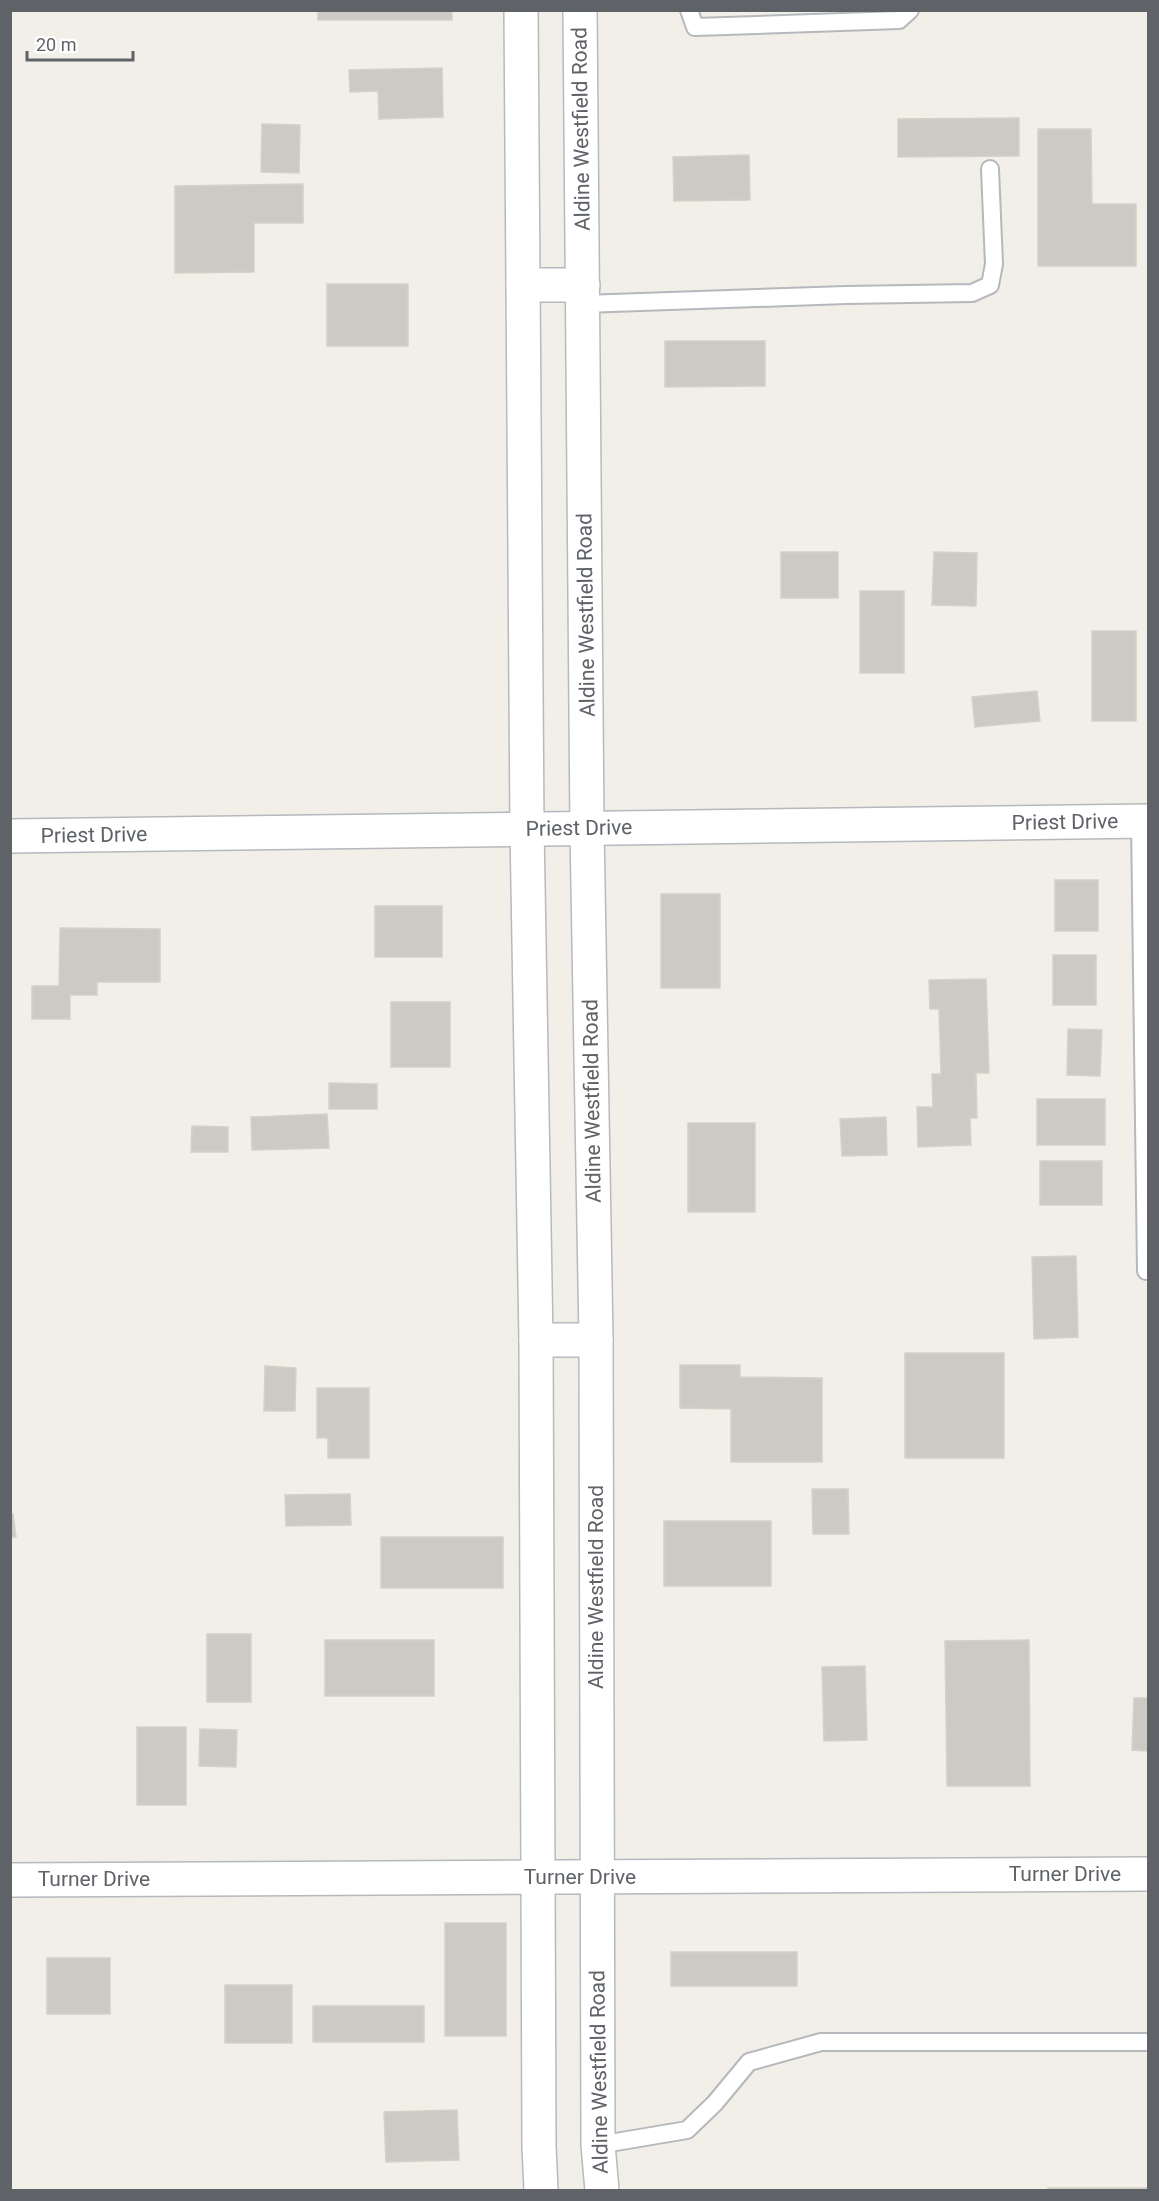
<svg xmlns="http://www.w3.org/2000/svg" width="1159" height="2201" font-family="Roboto,sans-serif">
<rect width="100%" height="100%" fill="#f1efe8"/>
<!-- building -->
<g fill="#cccac5" stroke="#d6d1c6" stroke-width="1.5">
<rect x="318" y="10" width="134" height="10"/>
<path d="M442 68 443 117 379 119 378 91 350 92 349 70Z"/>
<path d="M1019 118V156L898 157V119Z"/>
<path d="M262 124 300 125 299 173 261 172Z"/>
<path d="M1038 129H1091L1092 204H1136V266H1038Z"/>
<path d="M749 155 750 200 674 201 673 157Z"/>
<path d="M303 184V223H254V272L175 273V186Z"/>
<rect x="327" y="284" width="81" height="62"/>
<path d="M665 341H765V386L665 387Z"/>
<rect x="781" y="552" width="57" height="46"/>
<path d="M934 552 977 553 976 606 932 605Z"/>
<rect x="860" y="591" width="44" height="82"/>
<rect x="1092" y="631" width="44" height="90"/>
<path d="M1037 691 1040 721 975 727 972 697Z"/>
<rect x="1055" y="880" width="43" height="51"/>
<rect x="661" y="894" width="59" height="94"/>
<rect x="375" y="906" width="67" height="51"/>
<path d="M60 928 160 929V982H97V995H70V1019H32V986H59Z"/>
<rect x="1053" y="955" width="43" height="50"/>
<path d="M986 979 989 1073H976L977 1118H970L971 1145 918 1147 917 1107H933L932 1074H941L939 1009H930L929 980Z"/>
<rect x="391" y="1002" width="59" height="65"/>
<path d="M1068 1029 1102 1030 1100 1076 1067 1075Z"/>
<path d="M329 1083 377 1084V1109H329Z"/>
<rect x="1037" y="1099" width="68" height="46"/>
<path d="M327 1114 329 1148 252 1150 251 1117Z"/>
<path d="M886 1117 887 1155 842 1156 840 1119Z"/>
<rect x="688" y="1123" width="67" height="89"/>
<path d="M192 1126 228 1127V1152H191Z"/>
<rect x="1040" y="1161" width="62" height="44"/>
<path d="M1076 1256 1078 1337 1034 1339 1032 1257Z"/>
<rect x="905" y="1353" width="99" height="105"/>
<path d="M680 1365H740V1377L822 1378V1462H731V1409L680 1408Z"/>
<path d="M265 1366 296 1368 295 1411H264Z"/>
<path d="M317 1388H369V1458H328V1438H317Z"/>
<path d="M812 1489H848L849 1534H813Z"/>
<path d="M350 1494 351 1525 286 1526 285 1495Z"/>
<path d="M10 1514H13L16 1537H10Z"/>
<rect x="664" y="1521" width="107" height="65"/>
<rect x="381" y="1537" width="122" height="51"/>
<rect x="207" y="1634" width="44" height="68"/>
<rect x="325" y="1640" width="109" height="56"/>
<path d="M1029 1640 1030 1786H947L945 1641Z"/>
<path d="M865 1666 867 1740 824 1741 822 1667Z"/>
<path d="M1134 1698H1148V1751L1132 1750Z"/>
<rect x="137" y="1727" width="49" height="78"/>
<path d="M200 1729 237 1730 236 1767 199 1766Z"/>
<rect x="445" y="1923" width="61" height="113"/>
<rect x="671" y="1952" width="126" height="34"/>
<rect x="47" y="1958" width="63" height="56"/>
<rect x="225" y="1985" width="67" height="58"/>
<rect x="313" y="2006" width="111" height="36"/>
<path d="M457 2110 459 2160 386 2162 384 2112Z"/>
<rect x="1048" y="2188" width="100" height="2"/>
</g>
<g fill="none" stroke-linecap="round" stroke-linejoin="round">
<!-- lane casing -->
<g stroke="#b5b8bc" stroke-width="20">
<g id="lane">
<path d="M689 10 695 27 899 20 910 10"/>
<path d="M583 304 846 295 972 293 990 285 994 264 990 169"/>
<path d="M1140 821 1146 1271"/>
<path d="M598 2145 687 2130 715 2103 749 2062 821 2042H1148"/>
</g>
</g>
<!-- street casing -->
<g stroke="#b5b8bc" stroke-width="36">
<g id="street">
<path d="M10 836 1148 821"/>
<path d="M10 1880 1148 1874"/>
</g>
</g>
<!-- secondary casing -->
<g stroke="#b6babf" stroke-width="36">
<g id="secondary">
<path d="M521 10 527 828 536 1340 539 2146 541 2190"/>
<path d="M580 10 587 828 596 1340 598 2145 602 2190"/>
<path d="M523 285H583"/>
<path d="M536 1340H596"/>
</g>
</g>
<!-- lane -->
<use href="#lane" stroke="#fff" stroke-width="16"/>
<!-- street -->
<use href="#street" stroke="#fff" stroke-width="33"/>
<!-- secondary -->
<use href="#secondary" stroke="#fff" stroke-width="33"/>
</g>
<g text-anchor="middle" stroke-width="6" stroke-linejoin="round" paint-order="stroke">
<!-- street labels -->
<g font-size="21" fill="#5f6368" stroke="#fff">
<text transform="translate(581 129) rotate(-91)" y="7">Aldine Westfield Road</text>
<text transform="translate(586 615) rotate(-91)" y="7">Aldine Westfield Road</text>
<text transform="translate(1065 822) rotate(-1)" y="7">Priest Drive</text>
<text transform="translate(579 828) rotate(-1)" y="7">Priest Drive</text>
<text transform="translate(94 835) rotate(-1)" y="7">Priest Drive</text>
<text transform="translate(592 1101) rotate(-91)" y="7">Aldine Westfield Road</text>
<text transform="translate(596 1587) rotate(-90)" y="7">Aldine Westfield Road</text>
<text x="1065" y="1881">Turner Drive</text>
<text x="580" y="1884">Turner Drive</text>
<text x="94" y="1886">Turner Drive</text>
<text transform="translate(599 2072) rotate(-91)" y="7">Aldine Westfield Road</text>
</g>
</g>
<!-- border -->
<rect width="1159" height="2201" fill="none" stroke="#5f6368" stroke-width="24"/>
<!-- scale -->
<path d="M27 51v9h106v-9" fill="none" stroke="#5f6368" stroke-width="3"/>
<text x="36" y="51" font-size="18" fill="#5f6368" stroke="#ffffff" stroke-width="4.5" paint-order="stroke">20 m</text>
</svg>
